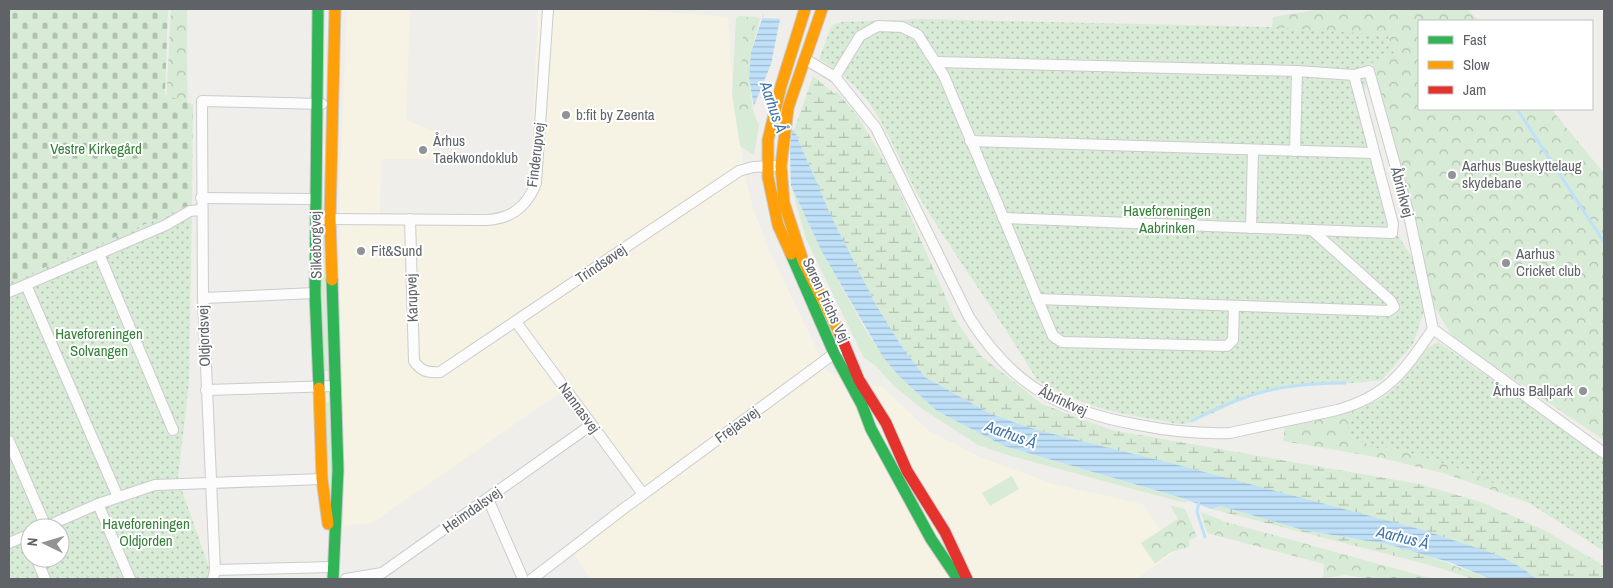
<svg xmlns="http://www.w3.org/2000/svg" width="1613" height="588" font-family="'Archivo Narrow',sans-serif">
<defs>
<pattern id="forest-crowns" width="20" height="18" patternUnits="userSpaceOnUse" patternTransform="scale(1.25)"><rect width="20" height="18" fill="#d8ebd6"/><path d="M2 6a3 3 0 1 1 6 0M12 15a3 3 0 1 1 6 0" fill="none" stroke="#b2c2b1"/></pattern>
<pattern id="wetland-marsh" width="20" height="14" patternUnits="userSpaceOnUse" patternTransform="scale(1.25)"><rect width="20" height="14" fill="#d8ebd6"/><path d="M1 5h8M5 5V1M11 12h8M15 12V8" fill="none" stroke="#b2c2b1"/></pattern>
<pattern id="cemetery-stones" width="16" height="16" patternUnits="userSpaceOnUse" patternTransform="scale(1.25)"><rect width="16" height="16" fill="#d8ebd6"/><path d="M2 7V4a2 2 0 0 1 4 0v3zM10 15v-3a2 2 0 0 1 4 0v3z" fill="#b2c2b1"/></pattern>
<pattern id="garden-dots" width="8" height="8" patternUnits="userSpaceOnUse" patternTransform="scale(1.25)"><rect width="8" height="8" fill="#d8ebd6"/><path d="M2 2h.1M6 6h.1" fill="none" stroke="#b2c2b1" stroke-width="1.8" stroke-linecap="round"/></pattern>
<pattern id="water-rules" width="6" height="5" patternUnits="userSpaceOnUse" patternTransform="scale(1.25)"><rect width="6" height="5" fill="#bfe0f9"/><path d="M0 2.5h6" fill="none" stroke="#9eb9cd"/></pattern>
</defs>
<rect width="100%" height="100%" fill="#efeeea"/>
<!-- commercial -->
<path fill="#f7f3e4" d="M347 9H410L406 120 436 132V159H381L380 214 498 213 521 200 530 181 538 9H626L728 17 733 98 746 181 753 209 769 250 828 373 882 387 929 431 980 457 1053 484 1142 504 1176 551 1136 579H591L568 545 635 491 561 392 372 523 344 526 339 206Z"/>
<!-- grass -->
<g fill="#d8ebd6">
<path d="M739 16 756 17 760 19 751 53 749 78 753 111 759 125 754 155 740 146 732 94 736 18Z"/>
<path d="M792 189 822 252 869 336 899 376 937 411 1004 446 1181 498 1189 502H1181L1011 456 978 445 921 408 894 386 875 365 864 358 806 239Z"/>
<path d="M320 236H324L328 371H324Z"/>
<path d="M329 402 332 469 330 497 325 403Z"/>
<path d="M1012 476 1019 489 990 506 982 493Z"/>
</g>
<!-- forest -->
<g fill="url(#forest-crowns)">
<path d="M171 9H187L188 195 166 105Z"/>
<path d="M1321 9H1467L1479 21H1419V109H1551L1604 173V440L1454 339 1433 305 1372 62 1272 27 1273 17Z"/>
<path d="M752 17 756 22 748 78 752 111 748 120 742 121 740 119 736 79 742 60 740 49 745 31 739 27 738 23 743 18Z"/>
<path d="M1354 410 1347 435 1385 451 1388 446 1476 474 1529 503 1446 474 1382 458 1283 441 1285 426Z"/>
<path d="M1170 505 1185 509 1197 537 1189 540V547L1169 553 1155 564 1141 543 1178 519Z"/>
<path d="M1201 512 1226 522 1433 579H1371L1345 575 1323 579 1324 564 1207 533Z"/>
<path d="M1431 557 1490 579H1473L1430 565Z"/>
</g>
<!-- wetland -->
<g fill="url(#wetland-marsh)">
<path d="M813 76 835 94 837 92 859 118 893 176 956 321 981 356 1042 404 1111 430 1419 484 1481 502 1546 531 1604 566V579H1536L1524 569 1497 555 1423 530 1037 430 991 414 925 377 902 347 876 305 832 218 794 130Z"/>
<path d="M1221 506 1303 530 1387 544 1431 557 1430 565 1211 509Z"/>
</g>
<!-- cemetery -->
<path fill="url(#cemetery-stones)" d="M9 9H168L165 95 193 104 192 204 9 283Z"/>
<!-- garden -->
<g fill="url(#garden-dots)" fill-rule="evenodd">
<path d="M922 19 1272 27 1387 35 1396 52 1372 62 1364 93 1398 236 1416 263 1425 308 1413 344 1382 380C1345 385 1309 383 1273 390 1243 397 1217 413 1188 423 1180 426 1167 421 1158 420 1110 412 1080 405 1037 380 1002 321 962 266 926 208 890 150 884 96 819 59L832 25 842 22Z"/>
<path d="M192 204 189 382 178 479 213 579H9V283ZM30 528H60V558H30Z"/>
<path d="M1438 342 1604 458V551L1529 503 1476 474 1388 446 1384 451 1346 435 1354 410C1370 405 1385 398 1398 385 1411 372 1420 349 1438 342Z"/>
</g>
<!-- water -->
<path fill="url(#water-rules)" d="M765 9H782L772 59 794 130 832 218 876 305 902 347 925 377 991 414 1037 430 1174 464 1423 530 1498 555 1524 569 1536 579H1490L1452 563 1387 544 1303 530 1221 506 1211 509 1182 498 1004 446 937 411 899 376 883 357 822 252 754 107 749 78 751 53Z"/>
<!-- pier -->
<g fill="#efeeea">
<path d="M764 9H782L781 19 763 18Z"/>
<path d="M773 59 795 129 792 130 790 149 791 190 753 108Z"/>
</g>
<g fill="none" stroke-linecap="round" stroke-linejoin="round">
<!-- stream -->
<g stroke="#bfe0f9" stroke-width="3">
<path d="M1517 109 1604 242"/>
<path d="M1192 421C1246 392 1284 383 1345 383"/>
<path d="M1199 501 1197 512 1205 537"/>
</g>
<!-- street casing -->
<g stroke="#cbcccc" stroke-width="12">
<g id="street">
<path d="M805 59 835 77 876 128 969 317C1012 386 1060 411 1139 425 1169 431 1199 434 1230 433L1337 410C1388 396 1404 371 1433 329"/>
<path d="M937 62 1297 71 1354 75 1393 224 1392 233 1312 230"/>
<path d="M1354 75 1369 71 1409 215 1433 329 1604 453"/>
<path d="M835 77 860 36 878 26 902 27 918 35 944 76 1053 336 1062 342 1227 346 1233 340 1234 306"/>
<path d="M970 141 1374 153"/>
<path d="M1295 151 1297 71"/>
<path d="M201 198 314 199"/>
<path d="M1003 218 1312 230 1391 301 1394 307 1388 311 1037 299"/>
<path d="M323 219 486 220C511 219 527 207 536 183L548 9"/>
<path d="M410 219 414 361C421 371 427 373 440 372L739 171 753 167 774 166"/>
<path d="M1251 228 1253 151"/>
<path d="M99 254 173 430"/>
<path d="M26 285 118 497"/>
<path d="M9 292 166 225 190 211 201 210"/>
<path d="M203 298 315 293"/>
<path d="M516 322 643 494"/>
<path d="M206 390 335 386"/>
<path d="M9 441 46 527"/>
<path d="M488 499 523 579"/>
<path d="M98 504 130 579"/>
<path d="M630 504 839 350"/>
<path d="M43 528 98 504 155 485 322 479"/>
<path d="M9 543 30 534"/>
<path d="M36 558 45 579"/>
<path d="M215 570 333 567"/>
<path d="M213 579 215 570 203 298 202 101 322 104"/>
<path d="M346 579 382 573 591 425"/>
<path d="M532 579 627 506"/>
</g>
</g>
<!-- fast casing -->
<g stroke="#cacacb" stroke-width="13">
<g id="fast">
<path d="M318 9 315 293 319 388"/>
<path d="M791 254 834 353 862 405 871 429 931 539 958 579"/>
<path d="M332 280 338 470 333 579"/>
</g>
</g>
<!-- slow casing -->
<g stroke="#cacacb" stroke-width="13">
<g id="slow">
<path d="M822 9 788 108 781 166 784 203 803 261 840 334"/>
<path d="M791 254 778 225 768 177V140L781 86 805 9"/>
<path d="M332 280 330 219 335 9"/>
<path d="M319 388 322 479 328 524"/>
</g>
</g>
<!-- jam casing -->
<g stroke="#cacacb" stroke-width="13">
<path id="jam" d="M840 334 859 380 886 423 907 471 945 532 967 579"/>
</g>
<!-- street -->
<use href="#street" stroke="#fdfcfc" stroke-width="10"/>
<!-- fast -->
<use href="#fast" stroke="#30b455" stroke-width="11"/>
<!-- slow -->
<use href="#slow" stroke="#ff9f0a" stroke-width="11"/>
<!-- jam -->
<use href="#jam" stroke="#e5322d" stroke-width="11"/>
</g>
<!-- markers -->
<g fill="#919496" stroke="#fff" stroke-width="2">
<circle cx="566" cy="115" r="5"/>
<circle cx="423" cy="150" r="5"/>
<circle cx="1452" cy="175" r="5"/>
<circle cx="361" cy="251" r="5"/>
<circle cx="1506" cy="263" r="5"/>
<circle cx="1583" cy="391" r="5"/>
</g>
<g text-anchor="middle" stroke-width="4" stroke-linejoin="round" paint-order="stroke">
<!-- poi labels -->
<g font-size="15" fill="#5f6368" stroke="#fff" text-anchor="start">
<text x="576" y="120">b:fit by Zeenta</text>
<text x="433" y="146">Århus<tspan x="433" dy="17">Taekwondoklub</tspan></text>
<text x="1462" y="171">Aarhus Bueskyttelaug<tspan x="1462" dy="17">skydebane</tspan></text>
<text x="371" y="256">Fit&amp;Sund</text>
<text x="1516" y="259">Aarhus<tspan x="1516" dy="17">Cricket club</tspan></text>
<text x="1573" y="396" text-anchor="end">Århus Ballpark</text>
</g>
<!-- park labels -->
<g font-size="15" fill="#348238" stroke="#fff">
<text x="96" y="154">Vestre Kirkegård</text>
<text x="1167" y="216">Haveforeningen<tspan x="1167" dy="17">Aabrinken</tspan></text>
<text x="99" y="339">Haveforeningen<tspan x="99" dy="17">Solvangen</tspan></text>
<text x="146" y="529">Haveforeningen<tspan x="146" dy="17">Oldjorden</tspan></text>
</g>
<!-- street labels -->
<g font-size="15" fill="#5f6368" stroke="#fff">
<text transform="translate(536 155) rotate(-83)" y="5">Finderupvej</text>
<text transform="translate(1402 192) rotate(75)" y="5">Åbrinkvej</text>
<text transform="translate(316 245) rotate(-91)" y="5">Silkeborgvej</text>
<text transform="translate(601 264) rotate(-34)" y="5">Trindsøvej</text>
<text transform="translate(412 298) rotate(-92)" y="5">Karupvej</text>
<text transform="translate(826 300) rotate(65)" y="5">Søren Frichs Vej</text>
<text transform="translate(204 336) rotate(-92)" y="5">Oldjordsvej</text>
<text transform="translate(1063 401) rotate(25)" y="5">Åbrinkvej</text>
<text transform="translate(579 408) rotate(54)" y="5">Nannasvej</text>
<text transform="translate(737 425) rotate(-36)" y="5">Frejasvej</text>
<text transform="translate(472 510) rotate(-35)" y="5">Heimdalsvej</text>
</g>
<!-- water labels -->
<g font-size="16" font-style="italic" fill="#4174aa" stroke="#fff">
<text transform="translate(774 107) rotate(71)" y="6">Aarhus Å</text>
<text transform="translate(1011 434) rotate(20)" y="6">Aarhus Å</text>
<text transform="translate(1403 537) rotate(14)" y="6">Aarhus Å</text>
</g>
</g>
<!-- border -->
<rect width="1613" height="588" fill="none" stroke="#5f6368" stroke-width="20"/>
<!-- legend -->
<rect x="1418" y="20" width="175" height="90" fill="#ffffff" stroke="#bfc1c3"/>
<rect x="1428" y="36" width="25" height="8" fill="#30b455" stroke="#bfc1c3"/>
<text x="1463" y="45" font-size="15" fill="#5f6368">Fast</text>
<rect x="1428" y="61" width="25" height="8" fill="#ff9f0a" stroke="#bfc1c3"/>
<text x="1463" y="70" font-size="15" fill="#5f6368">Slow</text>
<rect x="1428" y="86" width="25" height="8" fill="#e5322d" stroke="#bfc1c3"/>
<text x="1463" y="95" font-size="15" fill="#5f6368">Jam</text>
<!-- north arrow -->
<g transform="translate(45 543) rotate(275)"><circle r="24" fill="#ffffff" stroke="#bfc1c3"/>
<path d="M0-4L9 19L0 12L-9 19Z" fill="#919496"/>
<text y="-8" font-size="14" font-weight="bold" text-anchor="middle" fill="#5f6368">N</text>
</g>
</svg>
